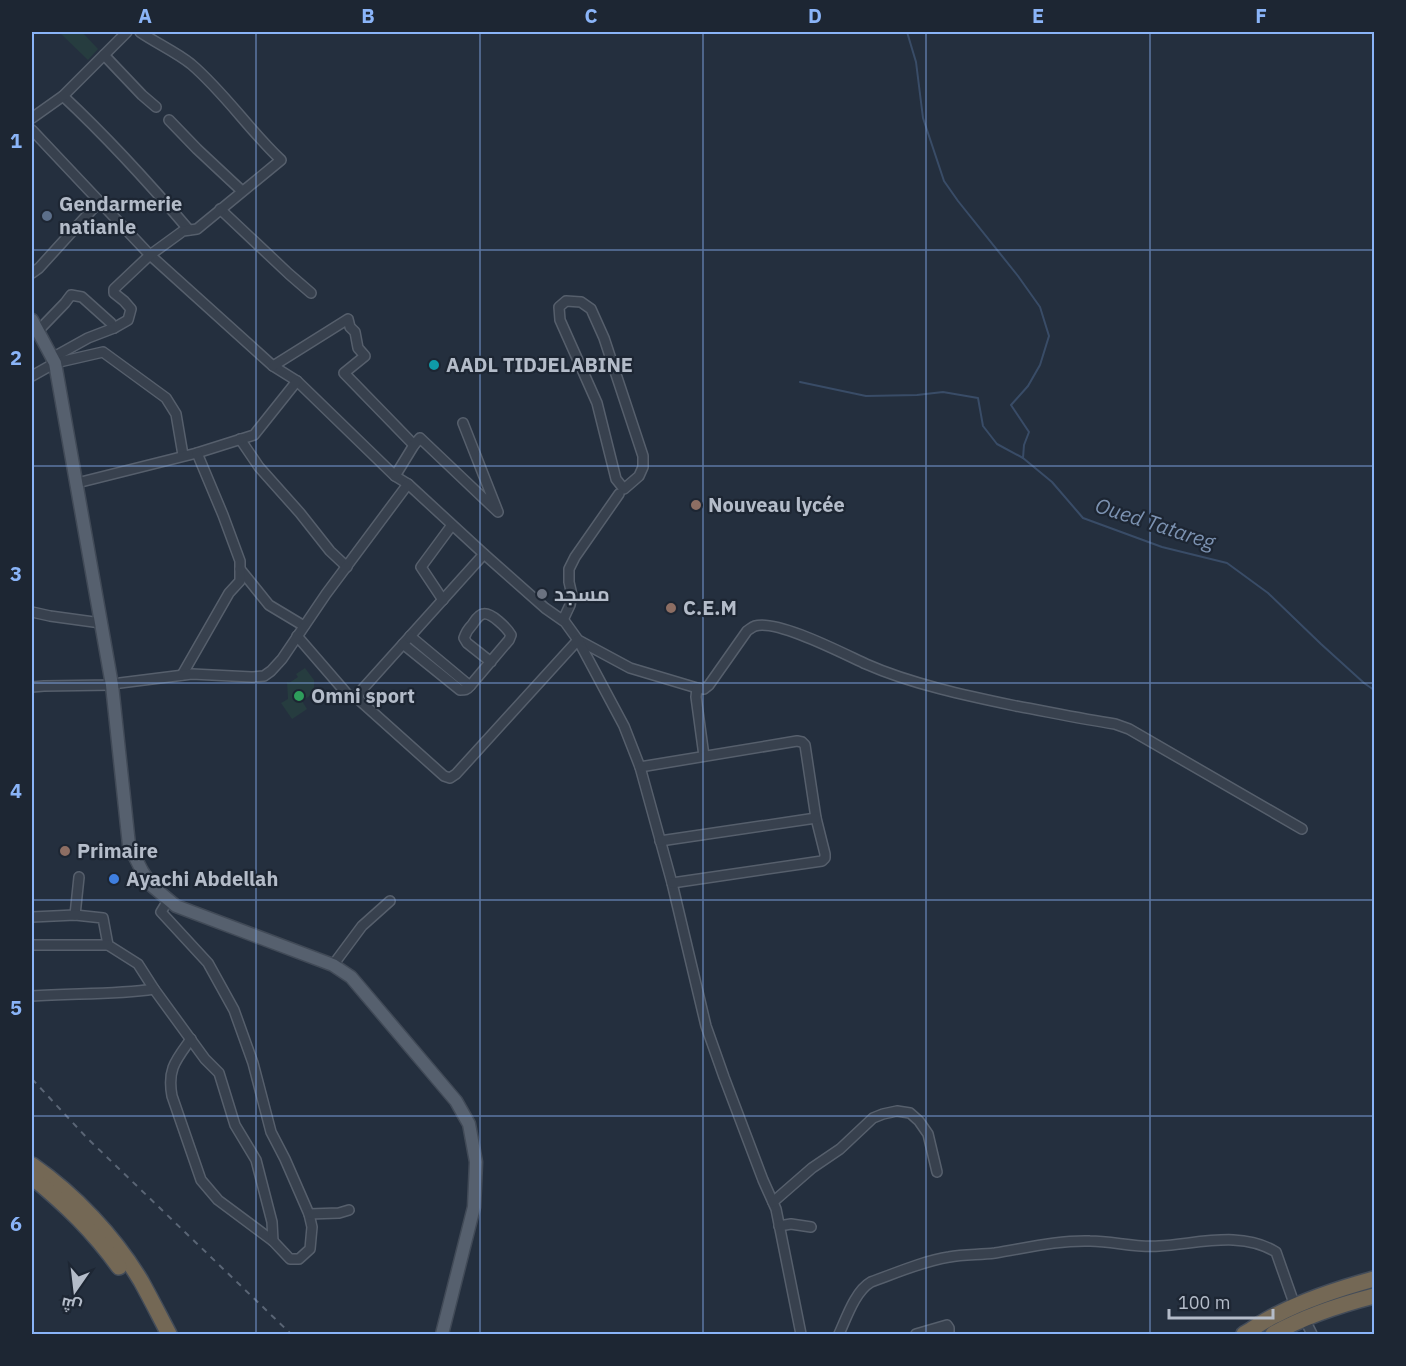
<svg xmlns="http://www.w3.org/2000/svg" width="1406" height="1366" font-family="'IBM Plex Sans',Cairo,sans-serif">
<rect width="100%" height="100%" fill="#242f3e"/>
<!-- green -->
<g fill="#263c3f">
<path d="M59 32H82L98 49 88 60Z"/>
<path d="M305 668 314 680V693L302 701 307 709 292 719 281 703 288 699 287 682 289 683 298 677 296 674Z"/>
</g>
<g fill="none" stroke-linecap="round" stroke-linejoin="round">
<!-- stream -->
<g stroke="#394c67" stroke-width="2">
<path d="M907 32 916 62 923 118 944 181 958 201 1018 276 1040 307 1049 336 1040 365 1028 386 1011 405 1029 432 1024 445 1023 458 1052 482 1083 518 1162 547 1227 563 1268 593 1321 644 1364 683 1374 690"/>
<path d="M800 382 866 396 917 395 943 392 978 398 983 426 997 444 1023 458"/>
</g>
<!-- minor casing -->
<g stroke="#565f6c" stroke-width="12">
<g id="minor">
<path d="M104 55 142 95 156 107"/>
<path d="M63 96C108 138 149 183 189 230"/>
<path d="M32 118 63 96 127 32"/>
<path d="M169 120 197 149 242 191"/>
<path d="M32 130 150 255 273 366 297 381 395 476 408 484 484 554 545 608 565 622 578 640 630 668 697 688 704 689 709 685 747 631C750 629 752 627 755 626 777 619 844 654 866 664 911 684 968 696 1016 706 1049 712 1082 719 1115 724L1129 729 1302 829"/>
<path d="M220 209 289 274 311 293"/>
<path d="M32 273 39 268 99 202"/>
<path d="M566 301 581 302 591 309 604 338 643 456V467L639 476 624 489 616 479 597 403 560 320 559 307Z"/>
<path d="M38 331 65 303 71 295 82 297 111 323 114 328"/>
<path d="M52 358 88 338 114 328 128 320 131 309 124 301 114 293V289L150 255 183 231 197 229 281 160C249 130 225 93 191 64 176 52 156 43 140 32"/>
<path d="M273 366 348 319 350 327 355 332 358 348 365 356 344 373 414 445"/>
<path d="M32 376 55 363 103 352 166 398 176 414 183 455"/>
<path d="M240 439 259 467 300 513 330 551 347 567"/>
<path d="M395 476 414 445 420 438 498 512 463 423"/>
<path d="M77 483 197 453 254 435 297 381"/>
<path d="M484 554 359 693 358 699 444 776 450 778 456 774 578 640 624 726 640 767 672 883 706 1026 724 1077 763 1180 776 1209 801 1334"/>
<path d="M240 569 269 605 304 626"/>
<path d="M443 600 421 567 452 525"/>
<path d="M32 612 50 616 101 623"/>
<path d="M563 620 570 605 572 595 569 582V569L575 557 619 494"/>
<path d="M297 636 348 695 358 699"/>
<path d="M410 636 470 686"/>
<path d="M403 644 460 690C465 690 467 690 470 686L509 640 511 635C507 628 491 612 483 614 478 615 475 621 472 625 468 629 466 632 464 638L467 643 491 662"/>
<path d="M182 675 229 593 240 581V561L223 515 197 453"/>
<path d="M32 687 44 686 112 685 120 683 192 674 252 677 264 676 271 671 282 659 326 594 408 484"/>
<path d="M697 688 696 697 704 756"/>
<path d="M640 767 797 741 802 742 805 745 816 818 825 854V858L822 861 672 883"/>
<path d="M660 841 816 818"/>
<path d="M169 899 161 912 208 963 234 1010 253 1063 271 1132 285 1159 309 1214 312 1227 310 1249 299 1259H290L273 1241 218 1200 201 1180 172 1096C167 1069 176 1060 191 1039"/>
<path d="M75 915 79 877"/>
<path d="M32 917 75 915 103 918 108 945 138 964 154 989 205 1059 219 1073 235 1125 256 1160 272 1222 273 1241"/>
<path d="M32 945H108"/>
<path d="M333 965 362 926 390 901"/>
<path d="M32 996C72 993 114 995 154 989"/>
<path d="M773 1202 812 1168 840 1149 873 1118 883 1114 897 1111 910 1113 919 1121 928 1134 937 1172"/>
<path d="M309 1214 339 1213 349 1210"/>
<path d="M779 1226 791 1224 811 1227"/>
<path d="M1304 1318 1312 1334"/>
<path d="M839 1334C846 1319 855 1291 871 1282 896 1273 923 1261 949 1257 964 1254 980 1255 995 1253 1026 1248 1058 1240 1090 1241 1113 1241 1136 1248 1159 1246 1197 1244 1241 1230 1276 1252L1295 1306"/>
<path d="M916 1334 947 1325 949 1328V1332L942 1334"/>
</g>
</g>
<!-- major casing -->
<g stroke="#414a57" stroke-width="15">
<path id="major" d="M32 320 55 363 112 685 129 845 142 871 152 886 176 906 333 965 351 977 456 1101 469 1124 476 1162 474 1207 442 1334"/>
</g>
<!-- highway casing -->
<g stroke="#434c59" stroke-width="18">
<g id="highway">
<path d="M32 1165C75 1195 114 1236 141 1281 151 1299 160 1317 169 1334"/>
<path d="M32 1177C66 1205 93 1231 119 1267"/>
<path d="M1244 1334C1254 1328 1265 1320 1276 1315 1307 1299 1341 1288 1374 1279"/>
<path d="M1273 1334C1305 1316 1339 1305 1374 1296"/>
</g>
</g>
<!-- minor -->
<use href="#minor" stroke="#38414e" stroke-width="9"/>
<!-- major -->
<use href="#major" stroke="#56606e" stroke-width="12"/>
<!-- highway -->
<use href="#highway" stroke="#746855" stroke-width="15"/>
<!-- rail -->
<path stroke="#5a6575" stroke-width="2" stroke-dasharray="6 6" stroke-linecap="butt" d="M32 1079 87 1138 291 1334"/>
</g>
<!-- grid -->
<path fill="none" stroke="#8ab4f8" stroke-width="1.5" stroke-opacity="0.55" d="M256 32V1334M480 32V1334M703 32V1334M926 32V1334M1150 32V1334M32 250H1374M32 466H1374M32 683H1374M32 900H1374M32 1116H1374"/>
<!-- markers -->
<circle fill="#5c6f8a" stroke="#1d2633" stroke-width="2" cx="47" cy="216" r="6"/>
<circle fill="#0f9aa8" stroke="#1d2633" stroke-width="2" cx="434" cy="365" r="6"/>
<g fill="#8d6e63" stroke="#1d2633" stroke-width="2">
<circle cx="696" cy="505" r="6"/>
<circle cx="671" cy="608" r="6"/>
<circle cx="65" cy="851" r="6"/>
</g>
<circle fill="#6b7280" stroke="#1d2633" stroke-width="2" cx="542" cy="594" r="6"/>
<circle fill="#2e9e5b" stroke="#1d2633" stroke-width="2" cx="299" cy="696" r="6"/>
<circle fill="#3f7fe0" stroke="#1d2633" stroke-width="2" cx="114" cy="879" r="6"/>
<g text-anchor="middle" stroke-width="4.5" stroke-linejoin="round" paint-order="stroke">
<!-- poi labels -->
<g font-size="20" font-weight="bold" fill="#b4bcc9" stroke="#1d2633" text-anchor="start">
<text x="59" y="211">Gendarmerie<tspan x="59" dy="23">natianle</tspan></text>
<text x="446" y="372">AADL TIDJELABINE</text>
<text x="708" y="512">Nouveau lycée</text>
<text x="554" y="601">مسجد</text>
<text x="683" y="615">C.E.M</text>
<text x="311" y="703">Omni sport</text>
<text x="77" y="858">Primaire</text>
<text x="126" y="886">Ayachi Abdellah</text>
</g>
<!-- water labels -->
<g font-size="21" font-style="italic" fill="#7c92b1" stroke="#1d2633">
<text transform="translate(1155 524) rotate(18)" y="7">Oued Tatareg</text>
</g>
</g>
<!-- border -->
<rect width="1406" height="1366" fill="none" stroke="#1d2633" stroke-width="66"/>
<!-- north arrow -->
<g transform="translate(75 1291) rotate(194)" stroke="#1d2633" stroke-width="4.5" paint-order="stroke">
<path d="M0-4.5L10 22L0 15L-10 22Z" fill="#b4bcc9"/>
<text y="-9" font-size="16" font-weight="bold" text-anchor="middle" fill="#b4bcc9">ش</text>
</g>
<!-- scale -->
<path d="M1169 1309v9h104v-9" fill="none" stroke="#b4bcc9" stroke-width="3"/>
<text x="1178" y="1309" font-size="18" fill="#b4bcc9" stroke="#1d2633" stroke-width="4.5" paint-order="stroke">100 m</text>
<rect x="33" y="33" width="1340" height="1300" fill="none" stroke="#8ab4f8" stroke-width="2"/>
<g font-size="20" text-anchor="middle" font-weight="bold" fill="#8ab4f8">
<text x="145" y="23">A</text>
<text x="368" y="23">B</text>
<text x="591" y="23">C</text>
<text x="815" y="23">D</text>
<text x="1038" y="23">E</text>
<text x="1261" y="23">F</text>
<text x="16" y="148">1</text>
<text x="16" y="365">2</text>
<text x="16" y="581">3</text>
<text x="16" y="798">4</text>
<text x="16" y="1015">5</text>
<text x="16" y="1231">6</text>
</g>
</svg>
